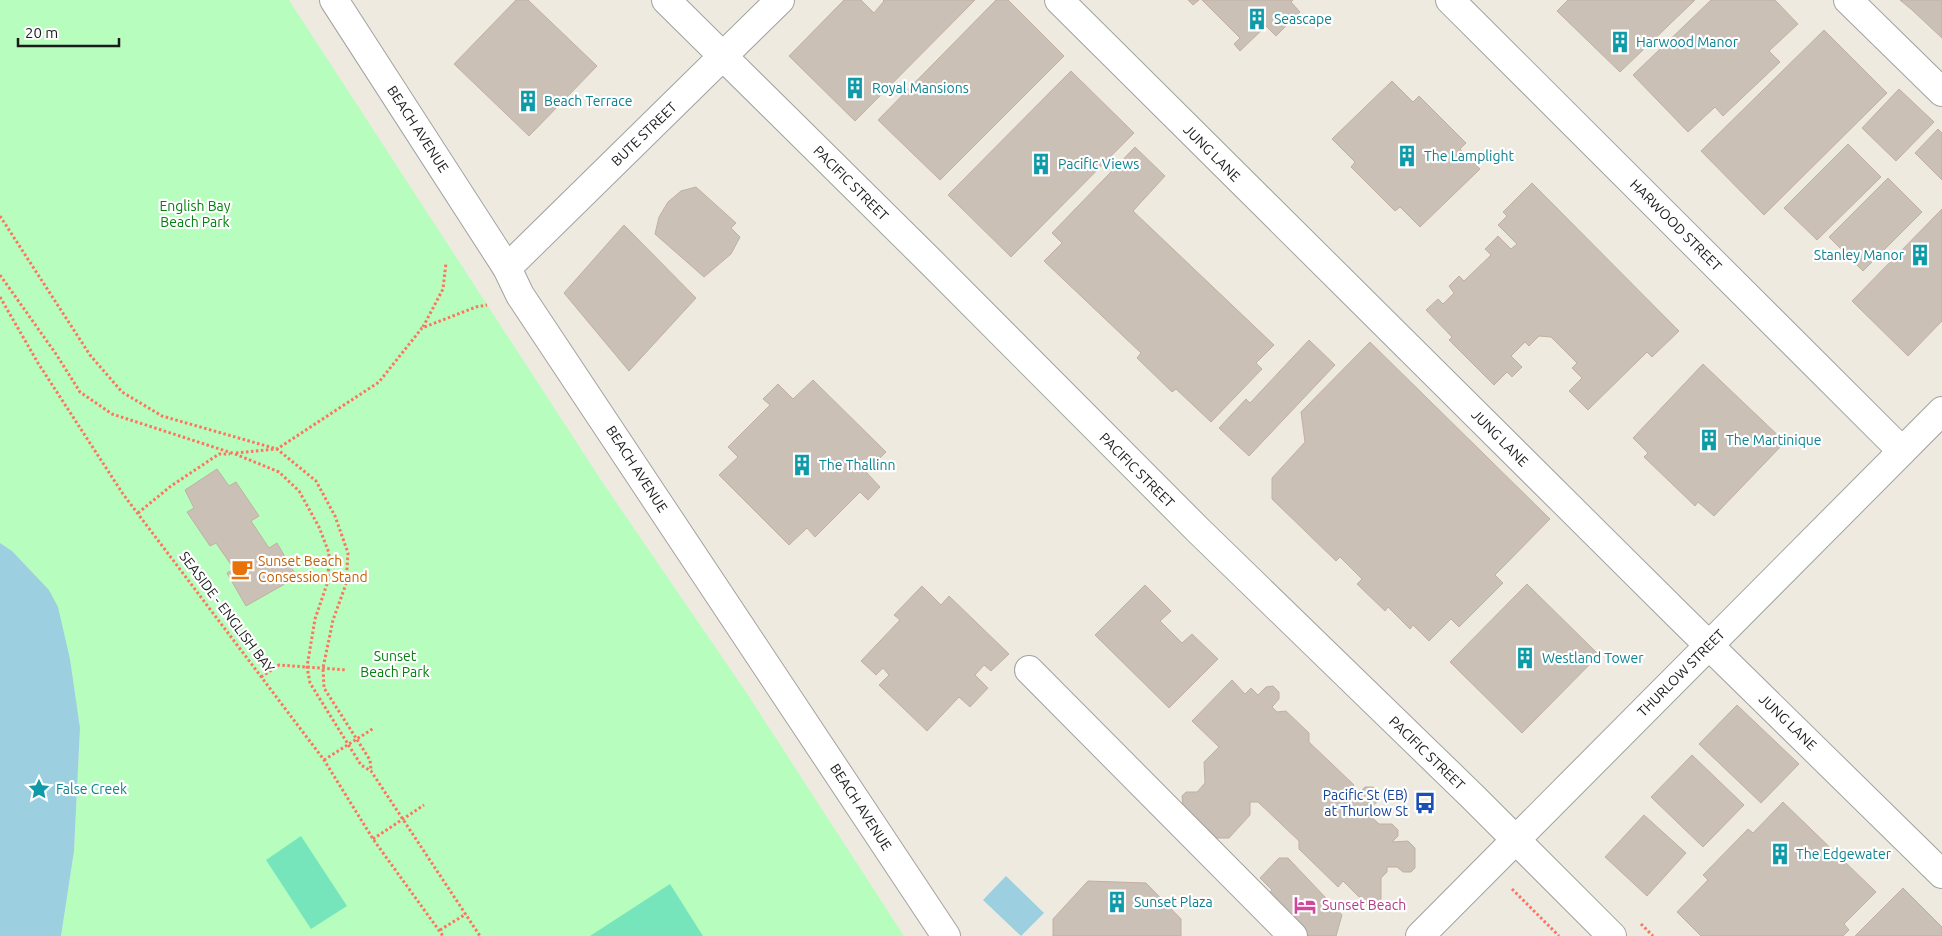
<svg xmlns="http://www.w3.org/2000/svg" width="1942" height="936" font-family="Ubuntu,sans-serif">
<rect width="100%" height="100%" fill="#eeeae0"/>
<!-- park -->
<path fill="#b7febe" d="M0 0H289L603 483 746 692 904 936H61L74 851 80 728 70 659 49 590 12 551 0 543Z"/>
<!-- pitch -->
<g fill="#76e5bc">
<path d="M301 836 347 906 311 929 266 860Z"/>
<path d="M670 884 703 936H590Z"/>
</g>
<!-- water -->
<g fill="#9ccfe0">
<path d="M0 543 12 551 49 590 58 607 70 659 80 728 74 851 61 936H0Z"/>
<path d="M1006 876 1044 913 1021 936 983 900Z"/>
</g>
<!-- building -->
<g fill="#cac0b6" stroke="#c1b0a1">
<path d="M516 0H528L597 66 529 136 454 64Z"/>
<path d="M844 0H861L874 13 884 1 883 0H975L855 121 789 56Z"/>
<path d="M996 0H1008L1064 56 940 180 878 120Z"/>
<path d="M1188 0H1199L1193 5Z"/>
<path d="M1202 0H1293L1291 2 1300 12 1276 36 1266 26 1240 51 1234 44 1240 38Z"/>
<path d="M1568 0H1695L1620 72 1557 11Z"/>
<path d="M1711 0H1775L1798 24 1769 51 1780 62 1723 116 1715 107 1688 132 1633 75Z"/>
<path d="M1900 0H1942V38L1912 10Z"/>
<path d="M1824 30 1887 93 1764 215 1701 151Z"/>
<path d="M1071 71 1134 133 1011 257 948 195Z"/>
<path d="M1392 81 1413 102 1419 96 1466 143 1460 149 1480 169 1420 227 1400 207 1395 211 1351 167 1355 162 1332 139Z"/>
<path d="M1899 89 1934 122 1896 161 1862 128Z"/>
<path d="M1938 129 1942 133V180L1915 153Z"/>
<path d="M1848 144 1881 177 1817 240 1784 208Z"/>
<path d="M1135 147 1165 176 1133 211 1274 345 1256 363 1262 369 1211 422 1176 389 1172 392 1137 358 1141 353 1044 261 1062 243 1052 233Z"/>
<path d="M1888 178 1922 212 1863 271 1829 237Z"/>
<path d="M1532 183 1679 331 1652 357 1647 352 1588 410 1569 391 1582 378 1572 368 1577 363 1551 337 1539 336 1529 346 1525 342 1511 356 1522 367 1512 377 1507 372 1494 385 1449 340 1452 337 1426 310 1438 299 1443 304 1454 293 1449 286 1459 276 1464 281 1491 255 1485 249 1498 236 1511 249 1517 244 1498 225 1507 216 1503 212Z"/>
<path d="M696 187 736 223 731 228 740 237 731 254 704 277 655 234 659 217 668 202 681 191Z"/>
<path d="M1942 209V321L1908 356 1852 301Z"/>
<path d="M624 225 696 298 629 371 564 293Z"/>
<path d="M1309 340 1335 365 1249 456 1219 428 1246 399 1250 403Z"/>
<path d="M1370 342 1550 519 1495 575 1503 583 1459 627 1451 619 1429 641 1413 625 1410 629 1388 607 1385 611 1357 584 1362 579 1340 557 1336 561 1272 499V478L1305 442 1301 412Z"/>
<path d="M1703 364 1785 442 1714 516 1698 502 1695 506 1644 457 1648 453 1633 438Z"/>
<path d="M813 380 886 452 866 472 880 487 868 500 860 492 815 537 807 528 789 545 719 475 738 457 728 447 770 405 763 399 778 384 793 399Z"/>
<path d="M217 469 229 486 236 482 259 516 251 521 269 548 277 543 297 577 246 606 227 573 234 569 216 543 210 546 187 512 194 508 185 490Z"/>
<path d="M1527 584 1599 655 1522 733 1450 662Z"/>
<path d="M1145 585 1171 611 1160 621 1182 643 1192 634 1218 659 1169 708 1095 635Z"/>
<path d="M922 586 941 605 949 596 1009 654 991 671 984 665 975 675 988 688 970 707 959 697 927 731 879 685 889 675 883 668 876 675 861 661 900 620 894 615Z"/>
<path d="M1232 680 1245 694 1251 688 1258 695 1266 687 1273 686 1279 692V699L1272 707 1277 712 1286 711 1309 733V742L1354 785 1344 796 1351 802 1365 787H1373L1378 791 1379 800 1366 812 1379 824H1392L1398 830V836L1392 842 1408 841 1415 848V868L1411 872H1403L1397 867H1387V872L1381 878V900L1377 905H1367L1343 881 1338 887 1299 849V841L1258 802H1250V815L1229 838H1217L1183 805 1182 796 1186 792H1197L1205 783 1204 762 1219 747 1192 721Z"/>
<path d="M1737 705 1799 764 1761 803 1699 744Z"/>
<path d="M1692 755 1744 805 1703 847 1651 797Z"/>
<path d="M1783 802 1876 892 1844 924 1849 930 1843 936H1701L1677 912 1708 880 1703 875 1748 829 1753 833Z"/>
<path d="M1644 815 1686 853 1647 896 1605 857Z"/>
<path d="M1279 858H1288L1342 915 1336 936H1309L1267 896 1272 890 1260 878Z"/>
<path d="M1088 881 1146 883 1181 919V936H1053V919Z"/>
<path d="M1903 888 1942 927V936H1855Z"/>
</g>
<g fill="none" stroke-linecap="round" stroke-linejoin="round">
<!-- minor casing -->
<g stroke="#a2a2a2" stroke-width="30">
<g id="minor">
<path d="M334 0 507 268 520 295 946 936"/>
<path d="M666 0 933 264 1199 531 1473 797 1612 936"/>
<path d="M1059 0 1682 619 1942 874"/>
<path d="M1450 0 1902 451"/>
<path d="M1848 0 1942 92"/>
<path d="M507 268 780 0"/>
<path d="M1029 670 1293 936"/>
<path d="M1420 936 1942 411"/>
</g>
</g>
<!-- path -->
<g stroke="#ff7360" stroke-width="3" stroke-dasharray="2.5 2.5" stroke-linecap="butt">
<path d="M0 216 90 355 122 392 162 416 277 449 316 481 335 516 348 553 346 584 333 620 323 668 324 688 370 760 371 770"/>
<path d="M0 275 56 354 80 392 112 414 235 454 279 472 299 491 319 527 329 553 328 581 315 619 307 667 310 683 361 765 371 771 480 936"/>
<path d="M0 297 38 363 123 494 324 760 373 839 443 936"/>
<path d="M423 327 443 289 446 263"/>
<path d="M236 453 277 449 379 382 422 328 476 307 487 305"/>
<path d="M138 513 171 486 219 454H230"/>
<path d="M261 677 279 665 347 670"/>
<path d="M324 760 374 728"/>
<path d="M373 839 424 805"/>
<path d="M1512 889 1559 936"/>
<path d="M1641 924 1653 936"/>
<path d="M440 930 466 914"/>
</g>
<!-- minor -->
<use href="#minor" stroke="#fff" stroke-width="28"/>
</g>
<!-- icons -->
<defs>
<g id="building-bare" transform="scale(1.725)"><path d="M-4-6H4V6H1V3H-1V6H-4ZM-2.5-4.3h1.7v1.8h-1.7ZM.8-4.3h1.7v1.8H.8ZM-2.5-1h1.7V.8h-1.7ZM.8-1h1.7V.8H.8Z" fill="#0f9aa8" stroke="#fff" stroke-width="2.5" paint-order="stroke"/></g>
<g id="cafe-bare" transform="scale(1.725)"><path d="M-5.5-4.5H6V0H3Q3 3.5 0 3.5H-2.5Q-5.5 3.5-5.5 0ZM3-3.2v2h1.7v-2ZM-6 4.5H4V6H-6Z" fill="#e8710a" stroke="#fff" stroke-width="2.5" paint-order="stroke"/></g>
<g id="sight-bare" transform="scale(1.725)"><path d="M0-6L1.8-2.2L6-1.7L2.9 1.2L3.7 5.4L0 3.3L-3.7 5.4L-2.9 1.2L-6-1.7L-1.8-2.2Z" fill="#0f9aa8" stroke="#fff" stroke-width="2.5" paint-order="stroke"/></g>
<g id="bus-bare" transform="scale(1.725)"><path d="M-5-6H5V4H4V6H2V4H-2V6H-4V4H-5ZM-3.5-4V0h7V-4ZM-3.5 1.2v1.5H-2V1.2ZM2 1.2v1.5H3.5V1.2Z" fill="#1a4fb4" stroke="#fff" stroke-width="2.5" paint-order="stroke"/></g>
<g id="hotel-bare" transform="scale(1.725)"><path d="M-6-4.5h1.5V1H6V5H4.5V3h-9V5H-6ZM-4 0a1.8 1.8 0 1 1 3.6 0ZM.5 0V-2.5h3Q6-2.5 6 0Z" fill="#d1479c" stroke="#fff" stroke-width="2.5" paint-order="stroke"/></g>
</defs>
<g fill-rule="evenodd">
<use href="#building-bare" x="1257" y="19"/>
<use href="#building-bare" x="1620" y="42"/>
<use href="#building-bare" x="855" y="88"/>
<use href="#building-bare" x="528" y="101"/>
<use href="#building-bare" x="1407" y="156"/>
<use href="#building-bare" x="1041" y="164"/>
<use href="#building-bare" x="1920" y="255"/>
<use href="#building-bare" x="1709" y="440"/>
<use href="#building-bare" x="802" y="465"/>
<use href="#cafe-bare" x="242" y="569"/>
<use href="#building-bare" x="1525" y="658"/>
<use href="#sight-bare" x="39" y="789"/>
<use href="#bus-bare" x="1425" y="803"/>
<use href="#building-bare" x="1780" y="854"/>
<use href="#building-bare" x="1117" y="902"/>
<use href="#hotel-bare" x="1305" y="905"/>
</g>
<g text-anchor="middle" stroke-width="4.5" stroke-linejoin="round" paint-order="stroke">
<!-- culture labels -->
<g font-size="14" fill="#0d838f" stroke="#fff" text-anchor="start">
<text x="1274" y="24">Seascape</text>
<text x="1636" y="47">Harwood Manor</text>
<text x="872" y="93">Royal Mansions</text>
<text x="544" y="106">Beach Terrace</text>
<text x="1424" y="161">The Lamplight</text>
<text x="1058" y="169">Pacific Views</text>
<text x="1904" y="260" text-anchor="end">Stanley Manor</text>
<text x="1726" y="445">The Martinique</text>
<text x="819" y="470">The Thallinn</text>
<text x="1542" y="663">Westland Tower</text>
<text x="56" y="794">False Creek</text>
<text x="1796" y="859">The Edgewater</text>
<text x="1134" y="907">Sunset Plaza</text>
</g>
<!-- street labels -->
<g font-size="14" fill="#1b1b1b" stroke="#fff">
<text transform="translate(418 129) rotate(57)" y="5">BEACH AVENUE</text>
<text transform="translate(644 134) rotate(-44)" y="5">BUTE STREET</text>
<text transform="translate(1212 153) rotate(45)" y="5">JUNG LANE</text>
<text transform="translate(851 183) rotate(45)" y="5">PACIFIC STREET</text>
<text transform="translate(1676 225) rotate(45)" y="5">HARWOOD STREET</text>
<text transform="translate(1500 438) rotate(45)" y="5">JUNG LANE</text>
<text transform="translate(637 469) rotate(57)" y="5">BEACH AVENUE</text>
<text transform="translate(1137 470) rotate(45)" y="5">PACIFIC STREET</text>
<text transform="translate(227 612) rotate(53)" y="5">SEASIDE - ENGLISH BAY</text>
<text transform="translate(1681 673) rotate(-45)" y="5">THURLOW STREET</text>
<text transform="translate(1788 722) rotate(44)" y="5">JUNG LANE</text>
<text transform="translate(1427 753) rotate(44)" y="5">PACIFIC STREET</text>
<text transform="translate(861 807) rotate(57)" y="5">BEACH AVENUE</text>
</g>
<!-- park labels -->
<g font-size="14" fill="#03800f" stroke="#fff">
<text x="195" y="211">English Bay<tspan x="195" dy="16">Beach Park</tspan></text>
<text x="395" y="661">Sunset<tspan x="395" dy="16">Beach Park</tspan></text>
</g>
<!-- food labels -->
<g font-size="14" fill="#c56008" stroke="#fff" text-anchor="start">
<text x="258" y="566">Sunset Beach<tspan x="258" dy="16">Consession Stand</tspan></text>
</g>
<!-- transit labels -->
<g font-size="14" fill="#164399" stroke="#fff" text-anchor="end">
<text x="1408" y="800">Pacific St (EB)<tspan x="1408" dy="16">at Thurlow St</tspan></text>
</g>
<!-- hotel labels -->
<g font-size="14" fill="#b23c85" stroke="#fff" text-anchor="start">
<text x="1322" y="910">Sunset Beach</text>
</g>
</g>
<!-- scale -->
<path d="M18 38v8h101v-8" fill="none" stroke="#1b1b1b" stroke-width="2.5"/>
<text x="25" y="38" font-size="15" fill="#1b1b1b" stroke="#ffffff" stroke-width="4" paint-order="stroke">20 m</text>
</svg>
